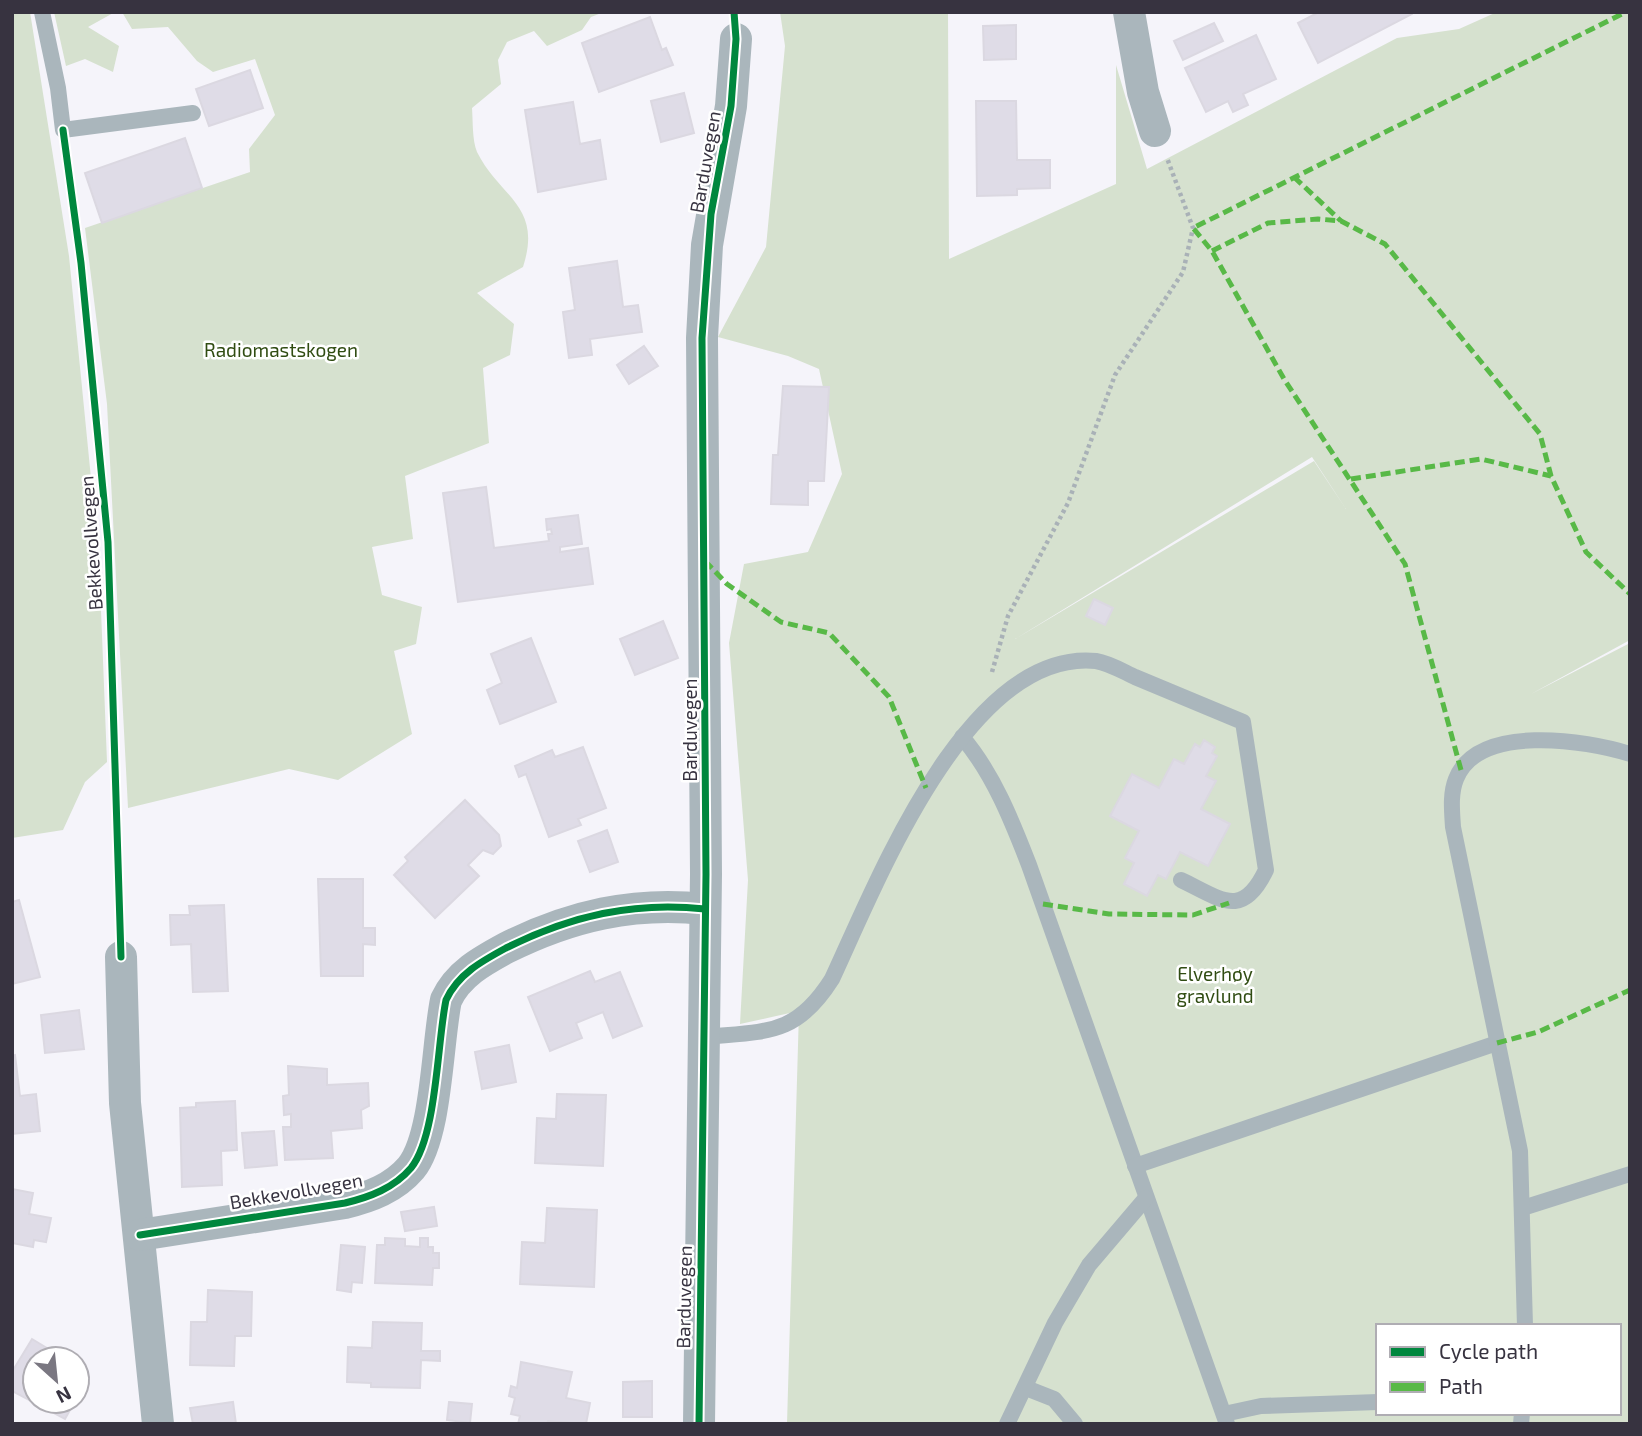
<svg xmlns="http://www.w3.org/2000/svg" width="1642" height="1436" font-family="'Exo 2',sans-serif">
<rect width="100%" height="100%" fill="#f5f4fa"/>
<!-- green -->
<g fill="#d6e1cf" fill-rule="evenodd">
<path d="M12 12H30L69 256 99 559 107 762 85 782 63 830 12 838Z"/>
<path d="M54 12H115L88 27 119 46 113 72 85 59 66 66Z"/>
<path d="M122 12H604L591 17 582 30 547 46 534 31 507 42 498 60 501 84 472 108C473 121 472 140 477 152 500 198 543 205 523 267L477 293 514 324 510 355 483 368 489 443 405 476 413 539 372 547 382 595 422 607 416 644 394 651 412 734 338 780 289 769 128 808 107 404 85 228 250 172 249 149 275 115 255 59 213 72 197 61 168 27 132 29Z"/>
<path d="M780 12H948L949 259 1116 184V65L1147 169 1397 38 1459 29 1497 12H1630V640L1531 694 1630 643V1424H787L799 1011 740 1024 748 880 729 643 744 564 808 552 842 474 819 369 788 356 718 337 766 247 785 46ZM1312 457 1346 509 1314 461 1015 639ZM1378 1326H1619V1413H1378Z"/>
</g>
<!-- building -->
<g fill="#dfdce7" stroke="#dbd8e1" stroke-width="2">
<path d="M1319 12H1412V14L1318 63 1298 23Z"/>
<path d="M650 17 662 50 666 48 673 65 599 92 582 43Z"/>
<path d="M1214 23 1223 41 1183 60 1174 41Z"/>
<path d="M1016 25V59L984 60 983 26Z"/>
<path d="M1256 35 1276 79 1243 94 1248 105 1233 112 1228 101 1206 112 1185 68Z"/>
<path d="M250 70 263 108 209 126 196 89Z"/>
<path d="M684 93 694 133 661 142 651 101Z"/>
<path d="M976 101H1016L1017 160H1050V188L1017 189V195L977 196Z"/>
<path d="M573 102 580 144 600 140 606 179 538 192 525 110Z"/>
<path d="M185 138 202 188 102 223 85 173Z"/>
<path d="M617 261 623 307 638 305 642 332 590 339 592 355 569 358 563 312 575 310 569 268Z"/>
<path d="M644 346 658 366 629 384 617 365Z"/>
<path d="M783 386 829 387 824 481H808V505L771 504 773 455H778Z"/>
<path d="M486 487 494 548 549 541 548 534H552L551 529 547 530 546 519 578 515 582 544 560 547V552L588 548 593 584 458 602 443 493Z"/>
<path d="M1094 599 1113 608 1105 625 1086 616Z"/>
<path d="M663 621 678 658 635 675 620 639Z"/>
<path d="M531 638 556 702 500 724 487 690 502 683 491 654Z"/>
<path d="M1204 740 1215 747 1212 753 1217 756 1206 776 1216 781 1201 809 1230 824 1208 866 1180 852 1166 879 1158 875 1147 896 1124 884 1134 863 1125 858 1139 831 1110 816 1132 774 1159 788 1174 759 1184 764 1195 744 1200 747Z"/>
<path d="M583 747 606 808 578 819 581 825 549 837 526 774 519 777 515 766 552 750 555 757Z"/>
<path d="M465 800 499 835 501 846 493 854 483 850 468 865 479 876 435 918 394 875 408 861 405 857Z"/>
<path d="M607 830 618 862 590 872 578 841Z"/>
<path d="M318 879H363V928H375V945L363 944V976H321Z"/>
<path d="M19 900 40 977 12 984V902Z"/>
<path d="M224 905 228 991 193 992 191 944 171 945 170 915H190L189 906Z"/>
<path d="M590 971 595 982 620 972 642 1026 613 1038 603 1012 576 1023 582 1038 550 1051 528 997Z"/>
<path d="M79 1010 84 1049 45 1053 41 1015Z"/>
<path d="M509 1045 516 1082 482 1089 475 1052Z"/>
<path d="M15 1055 20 1096 36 1094 40 1131 12 1134V1056Z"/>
<path d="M288 1066 327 1069V1085L368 1083 369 1106 361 1110 362 1128 331 1131 333 1158 285 1160 283 1127H291V1114L284 1115 283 1096 289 1095Z"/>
<path d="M557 1094 606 1095 603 1166 535 1163 537 1118 556 1119Z"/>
<path d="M235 1101 237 1150 221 1151 222 1185 182 1187 180 1108 196 1107V1103Z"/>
<path d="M274 1131 277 1165 245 1168 242 1133Z"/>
<path d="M12 1189 33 1193 29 1214 51 1218 46 1242 34 1240 33 1247 12 1243Z"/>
<path d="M434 1207 437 1226 405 1231 401 1212Z"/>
<path d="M547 1208 597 1210 594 1287 520 1284 522 1242 545 1243Z"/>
<path d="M385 1238 405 1239V1246L420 1247V1238H428V1247H433V1253H439V1268H433L432 1285 375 1283 377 1245H385Z"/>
<path d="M341 1245 365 1247 362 1283 352 1282 351 1292 337 1290Z"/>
<path d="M208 1290 252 1292 251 1336H235L234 1366 190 1365 191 1322H207Z"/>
<path d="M373 1322 422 1323 421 1351H440V1361L421 1360 420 1388 371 1387V1383L347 1382 348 1347 372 1348Z"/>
<path d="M32 1339 65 1359H35V1401H75L65 1419 12 1391V1372Z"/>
<path d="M521 1362 572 1372 566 1398 590 1403 586 1424 548 1421 547 1424H518L520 1416 511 1414 515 1398 509 1396 511 1386 517 1388Z"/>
<path d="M652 1381V1417H623V1382Z"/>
<path d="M233 1402 236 1424H193L190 1408Z"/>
<path d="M449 1402 472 1404 470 1423 447 1420Z"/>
</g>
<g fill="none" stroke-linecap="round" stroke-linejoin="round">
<!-- path -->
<path stroke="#a9b1b7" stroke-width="4.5" stroke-dasharray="3.5 3.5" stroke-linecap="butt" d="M992 672 1008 616 1068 503 1115 375 1183 272 1193 228 1167 158"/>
<!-- lane -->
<g stroke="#aab6bc" stroke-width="16">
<path d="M42 12 58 88 63 130 193 113"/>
<path d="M962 737C993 773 1012 821 1029 865L1227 1424"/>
<path d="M704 1037C767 1031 796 1036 832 979 876 885 967 648 1096 661 1109 663 1124 672 1135 677 1171 692 1207 707 1243 722L1266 870C1242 920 1221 899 1181 880"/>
<path d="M1135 1166 1497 1043"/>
<path d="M1523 1208 1630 1174"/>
<path d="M1525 1326 1520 1151 1453 827C1452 811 1450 794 1456 779 1478 723 1586 740 1630 754"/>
<path d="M1026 1388 1054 1399 1075 1424"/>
<path d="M1224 1414 1261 1406 1378 1402"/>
<path d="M1007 1424 1055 1323 1089 1265 1146 1198"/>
<path d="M1521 1424 1522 1413"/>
</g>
<!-- street -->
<g stroke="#aab6bc" stroke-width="32">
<path d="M1129 12 1143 92 1155 131"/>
<path d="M121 957 125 1103 158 1424"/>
<path d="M140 1235 345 1203C370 1197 394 1188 411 1168 437 1136 437 1043 446 1000 458 974 482 961 506 948 570 916 634 901 705 909"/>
<path d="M699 1424 706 874 702 338 707 245 731 106 736 39"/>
</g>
<!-- quiet -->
<g stroke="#58b947" stroke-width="5" stroke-dasharray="10 5" stroke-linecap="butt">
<path d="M1294 177 1341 221"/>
<path d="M1212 251 1268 223 1318 219 1341 221 1385 244 1540 434 1551 476 1586 552 1630 594"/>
<path d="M1351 479 1481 459 1551 476"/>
<path d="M705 561 727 584 781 622 829 633 889 697 926 788"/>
<path d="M1461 770 1405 564 1284 379 1212 251 1193 228 1626 12"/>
<path d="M1043 904 1109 914 1193 915 1229 903"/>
<path d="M1497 1043 1538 1032 1630 990"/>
</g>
<!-- cycleway casing -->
<g stroke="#fff" stroke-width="11">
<g id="cycleway">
<path d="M63 130 81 263 108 542 121 957"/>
<path d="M140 1235 345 1203C370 1197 394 1188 411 1168 437 1136 437 1043 446 1000 458 974 482 961 506 948 570 916 634 901 705 909"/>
<path d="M699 1424 706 874 702 338 711 214 731 106 736 39 734 12"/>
</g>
</g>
<!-- cycleway -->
<use href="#cycleway" stroke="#00873e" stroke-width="7"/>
</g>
<g text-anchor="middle" stroke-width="5" stroke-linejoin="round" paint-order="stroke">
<!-- street labels -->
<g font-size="19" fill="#373340" stroke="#fff">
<text transform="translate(705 162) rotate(-80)" y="7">Barduvegen</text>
<text transform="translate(91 543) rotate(-94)" y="7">Bekkevollvegen</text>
<text transform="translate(690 730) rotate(-90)" y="7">Barduvegen</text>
<text transform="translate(296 1191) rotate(-10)" y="7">Bekkevollvegen</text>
<text transform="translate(684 1297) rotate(-89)" y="7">Barduvegen</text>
</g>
<!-- park labels -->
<g font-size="19" fill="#304c12" stroke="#fff">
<text x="281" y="357">Radiomastskogen</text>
<text x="1215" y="981">Elverhøy<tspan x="1215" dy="22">gravlund</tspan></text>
</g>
</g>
<!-- border -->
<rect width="1642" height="1436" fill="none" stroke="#373340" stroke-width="28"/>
<!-- legend -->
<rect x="1376" y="1324" width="245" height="91" fill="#ffffff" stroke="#afadb3" stroke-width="2"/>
<rect x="1390" y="1347" width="35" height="10" fill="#00873e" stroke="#afadb3" stroke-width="2"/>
<text x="1439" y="1359" font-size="21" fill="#373340">Cycle path</text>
<rect x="1390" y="1382" width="35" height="10" fill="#58b947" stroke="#afadb3" stroke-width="2"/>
<text x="1439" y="1394" font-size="21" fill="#373340">Path</text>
<!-- north arrow -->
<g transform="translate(56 1380) rotate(153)"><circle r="33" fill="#ffffff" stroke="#afadb3" stroke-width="2"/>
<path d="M0-5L12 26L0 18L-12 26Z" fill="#7a7781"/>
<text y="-10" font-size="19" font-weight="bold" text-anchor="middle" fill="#373340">N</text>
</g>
</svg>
